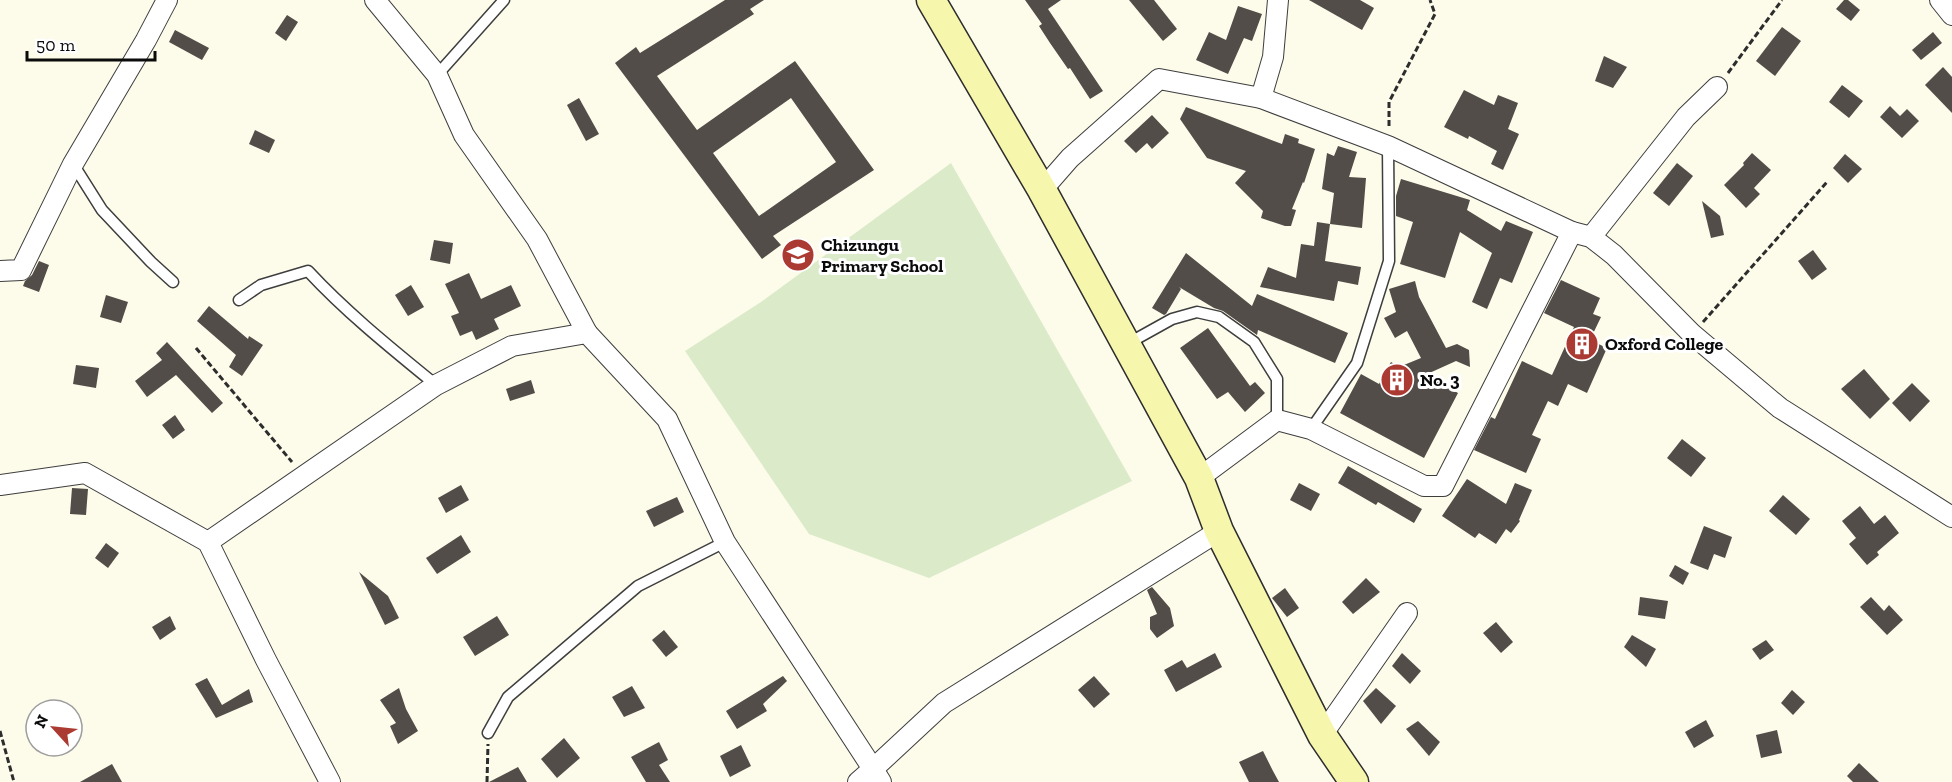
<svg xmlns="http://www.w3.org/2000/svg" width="1952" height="782" font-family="'Zilla Slab',serif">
<rect width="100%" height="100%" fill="#fdfbea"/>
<!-- pitch -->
<path fill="#dbebc9" d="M951 163 1132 481 929 578 809 534 685 351 761 302Z"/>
<!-- building -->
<g fill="#524d48" fill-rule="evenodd">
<path d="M725 0H764L750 9 754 14 657 76 697 130 795 61 874 170 773 236 781 245 762 259 615 63 636 47 640 53ZM791 98 836 162 759 216 713 153Z"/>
<path d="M1025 0H1061L1048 9 1103 91 1090 99 1070 68 1068 69 1050 43 1039 26 1042 24Z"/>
<path d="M1129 0H1154L1177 29 1163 41Z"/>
<path d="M1309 0H1360L1374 8 1362 30Z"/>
<path d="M1844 0H1848L1860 10 1851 21 1836 9Z"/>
<path d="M1238 6 1262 14 1252 41 1244 38 1228 74 1196 60 1209 32 1226 40Z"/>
<path d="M287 15 298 22 286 41 275 33Z"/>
<path d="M1782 27 1801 41 1775 76 1756 61Z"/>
<path d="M175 30 209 48 202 60 169 42Z"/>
<path d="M1933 32 1942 43 1921 60 1912 50Z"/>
<path d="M1604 56 1627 67 1613 88 1595 81Z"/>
<path d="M1943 67 1952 77V113L1925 85Z"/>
<path d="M1842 85 1863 101 1849 118 1829 102Z"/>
<path d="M1464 90 1494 105 1498 95 1518 103 1508 129 1519 134 1503 170 1491 164 1497 151 1469 136 1468 139 1444 127Z"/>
<path d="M579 98 599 134 586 141 567 105Z"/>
<path d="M1890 106 1900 116 1907 109 1919 121 1902 138 1880 117Z"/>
<path d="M1186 107 1282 144 1285 134 1299 139 1298 143 1315 149 1304 183 1303 182 1292 209 1296 210 1291 226H1285L1261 218 1263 211 1235 183 1246 171 1207 158 1180 119Z"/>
<path d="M1152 115 1169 133 1152 149 1147 143 1136 153 1124 141Z"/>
<path d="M255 130 275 140 269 153 249 144Z"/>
<path d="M1338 146 1357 152 1349 177 1366 178 1362 228 1330 224 1334 193 1322 189 1327 153 1334 156Z"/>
<path d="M1752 153 1771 170 1754 188 1760 194 1746 208 1724 185 1744 165 1743 163Z"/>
<path d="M1845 154 1862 169 1848 183 1833 168Z"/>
<path d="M1677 163 1693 176 1669 206 1653 193Z"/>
<path d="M1401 179 1470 200 1467 210 1501 231 1506 221 1533 232 1512 283 1500 278 1487 309 1472 302 1492 253 1460 232 1445 278 1400 264 1413 222 1396 216V196Z"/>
<path d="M1702 201 1720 216 1724 235 1711 238Z"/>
<path d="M1317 222 1330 224 1325 261 1361 267 1358 285 1338 281 1334 301 1260 287 1268 267 1296 278 1301 244 1314 246Z"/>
<path d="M434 240 453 243 450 264 430 260Z"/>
<path d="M1813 250 1827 269 1812 280 1798 261Z"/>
<path d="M1186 253 1252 306 1257 294 1348 333 1335 363 1258 330 1257 335 1223 311 1214 308 1179 287 1181 289 1166 314 1164 315 1152 308Z"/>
<path d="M39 261 49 265 39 292 23 286 25 281 32 275Z"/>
<path d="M469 273 481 299 511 285 521 306 494 319 499 329 476 340 472 331 460 336 451 316 459 313 445 284Z"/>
<path d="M1561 280 1600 298 1593 314 1601 317 1590 340 1607 348 1587 393 1568 384 1558 406 1548 401 1532 435 1541 439 1526 473 1474 450 1491 417 1495 419 1522 361 1552 375 1574 327 1544 313Z"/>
<path d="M1415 281 1419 297 1446 348 1457 344 1469 350 1470 367 1456 361 1425 375 1458 393 1424 458 1340 413 1361 374 1379 384 1391 362 1399 367 1421 358 1407 331 1395 338 1384 318 1396 312 1389 289Z"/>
<path d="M411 285 424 307 408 316 395 295Z"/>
<path d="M106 295 128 302 121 323 100 317Z"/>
<path d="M209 306 248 339 249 336 263 345 242 376 229 367 236 355 197 321Z"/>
<path d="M1208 328 1250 386 1255 382 1265 393 1245 412 1228 392 1217 399 1180 348Z"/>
<path d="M167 342 223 403 212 413 176 375 147 397 135 381 162 360 156 353Z"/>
<path d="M76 365 99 368 96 388 73 384Z"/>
<path d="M1864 369 1890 399 1870 419 1841 389Z"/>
<path d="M531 380 535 393 510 401 506 389Z"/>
<path d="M1912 383 1930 401 1910 422 1892 403Z"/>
<path d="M175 415 185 430 173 439 162 425Z"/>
<path d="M1682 439 1706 458 1691 477 1667 458Z"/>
<path d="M1348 466 1422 509 1414 523 1378 502 1376 505 1338 483Z"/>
<path d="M1467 479 1506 504 1515 483 1532 490 1519 520 1520 521 1511 533 1506 529 1496 544 1479 533 1475 538 1442 516Z"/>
<path d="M1299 483 1320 494 1311 511 1290 500Z"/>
<path d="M461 485 469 500 446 513 438 498Z"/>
<path d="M72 488 88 489 86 515 70 514Z"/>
<path d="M1783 495 1810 519 1796 535 1769 511Z"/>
<path d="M677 497 684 512 654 527 646 511Z"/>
<path d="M1860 506 1874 524 1885 515 1899 533 1877 552 1879 555 1867 565 1849 544 1856 538 1842 521Z"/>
<path d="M1704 526 1732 537 1725 558 1714 554 1708 570 1690 563Z"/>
<path d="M461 535 471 552 437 574 426 558Z"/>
<path d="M106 543 119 553 108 568 95 558Z"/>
<path d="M1675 565 1689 573 1683 585 1669 576Z"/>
<path d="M359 572 388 596 399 618 385 625Z"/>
<path d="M1366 578 1380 592 1353 614 1342 602Z"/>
<path d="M1152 587 1170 608 1174 626 1157 638 1150 629V617L1157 614 1147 590Z"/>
<path d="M1285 588 1299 608 1287 617 1272 598Z"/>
<path d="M1640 597 1668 601 1665 619 1638 615Z"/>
<path d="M1871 597 1884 611 1889 605 1903 620 1887 635 1860 607Z"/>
<path d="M170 616 176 629 160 640 152 627Z"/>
<path d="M497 616 509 635 475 656 463 637Z"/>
<path d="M1496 622 1513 642 1501 653 1483 633Z"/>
<path d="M664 630 678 647 666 657 652 640Z"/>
<path d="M1632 635 1656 649 1646 667 1624 647Z"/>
<path d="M1766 640 1774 650 1760 660 1752 649Z"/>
<path d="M1215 653 1222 667 1176 692 1164 670 1182 660 1187 668Z"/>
<path d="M1402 653 1421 671 1410 684 1392 666Z"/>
<path d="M783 676 787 681 763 704 767 711 737 729 726 711Z"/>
<path d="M1094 676 1110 694 1094 708 1078 690Z"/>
<path d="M207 678 222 705 249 689 253 702 216 718 195 684Z"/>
<path d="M632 686 645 708 624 717 612 697Z"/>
<path d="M399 688 406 709 418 731 398 744 390 726 396 723 380 700Z"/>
<path d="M1376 688 1396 706 1381 724 1363 701Z"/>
<path d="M1792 690 1805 702 1793 715 1781 703Z"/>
<path d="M1706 720 1714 736 1694 748 1685 732Z"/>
<path d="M1418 721 1440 742 1429 756 1406 729Z"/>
<path d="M1777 730 1782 753 1761 758 1756 735Z"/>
<path d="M564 738 580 758 557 778 541 759Z"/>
<path d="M659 742 668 760 659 765 670 782H646L631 757Z"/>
<path d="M741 745 751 766 730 777 720 756Z"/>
<path d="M1263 751 1273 771 1279 782H1249L1239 762Z"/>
<path d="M1859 763 1879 782H1853L1847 776Z"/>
<path d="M112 764 122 782H80Z"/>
<path d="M518 767 527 782H489Z"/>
</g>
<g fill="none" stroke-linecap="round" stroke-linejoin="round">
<!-- lane casing -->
<g stroke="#3e3e3e" stroke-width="13">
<g id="lane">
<path d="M437 75 504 0"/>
<path d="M73 164 102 210 151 262 173 282"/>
<path d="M239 300 261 285 308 271C347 313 392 349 436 385"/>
<path d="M1127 344 1172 319 1197 312 1219 317 1254 342 1277 379V420"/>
<path d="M1311 429 1357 363 1389 261 1388 146"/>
<path d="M488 733 508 697 638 586 725 542"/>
</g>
</g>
<!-- street casing -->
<g stroke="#3e3e3e" stroke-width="22">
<g id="street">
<path d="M375 0 437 75 464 135 537 239 587 333"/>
<path d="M1940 0 1952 15"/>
<path d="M1261 98 1273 57 1278 0"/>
<path d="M1042 190 1070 158 1159 79 1261 98 1388 146 1572 232 1591 237 1614 255 1692 334 1780 408 1952 517"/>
<path d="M1591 237 1686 117 1717 87"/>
<path d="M0 271 21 270 73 164 146 40 167 0"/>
<path d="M1199 478 1277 420 1311 429 1424 486H1443L1572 232"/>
<path d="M0 485 85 473 208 542 266 660 330 782"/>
<path d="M208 542 436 385 512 346 587 333 667 419 725 542 873 769 944 703 1219 531"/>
<path d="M1322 735 1407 613"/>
<path d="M858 782 873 769 881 782"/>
</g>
</g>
<!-- secondary casing -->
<g stroke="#2d2d2d" stroke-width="31">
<path id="secondary" d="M931 0 1042 190 1199 478 1219 531 1322 735 1354 782"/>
</g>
<!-- path -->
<g stroke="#2d2d2d" stroke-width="3" stroke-dasharray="6 3" stroke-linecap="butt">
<path d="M1728 73 1782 0"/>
<path d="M1389 126V102L1435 14 1430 0"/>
<path d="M1703 322 1827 182"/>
<path d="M196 348 292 462"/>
<path d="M0 731 14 782"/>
<path d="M487 782 488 744"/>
</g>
<!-- lane -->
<use href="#lane" stroke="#fff" stroke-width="10"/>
<!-- street -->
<use href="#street" stroke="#fff" stroke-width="20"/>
<!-- secondary -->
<use href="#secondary" stroke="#f6f6ac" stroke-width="28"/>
</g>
<!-- icons -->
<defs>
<g id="school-disc" transform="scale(1.725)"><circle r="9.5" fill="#ab3b32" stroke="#fff"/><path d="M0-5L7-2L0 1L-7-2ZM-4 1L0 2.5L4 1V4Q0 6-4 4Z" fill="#fff"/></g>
<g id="building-disc" transform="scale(1.725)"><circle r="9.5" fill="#ab3b32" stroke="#fff"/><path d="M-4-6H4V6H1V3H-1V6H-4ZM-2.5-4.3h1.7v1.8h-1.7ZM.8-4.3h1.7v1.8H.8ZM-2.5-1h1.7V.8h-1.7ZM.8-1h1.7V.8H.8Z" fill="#fff"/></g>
</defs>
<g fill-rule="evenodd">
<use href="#school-disc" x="798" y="255"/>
<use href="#building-disc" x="1582" y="344"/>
<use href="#building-disc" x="1397" y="380"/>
</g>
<g text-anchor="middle" stroke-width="6" stroke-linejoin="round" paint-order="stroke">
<!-- poi labels -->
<g font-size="18" font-weight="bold" fill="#0b0b0b" stroke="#fff" text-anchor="start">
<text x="821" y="251">Chizungu<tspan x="821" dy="21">Primary School</tspan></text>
<text x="1605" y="350">Oxford College</text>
<text x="1420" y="386">No. 3</text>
</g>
</g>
<!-- north arrow -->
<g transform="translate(54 728) rotate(297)"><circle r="28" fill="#ffffff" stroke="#9d9d9d" stroke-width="1.5"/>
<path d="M0-4.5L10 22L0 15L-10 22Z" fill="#ab3b32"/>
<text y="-9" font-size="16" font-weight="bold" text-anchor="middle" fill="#0b0b0b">N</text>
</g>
<!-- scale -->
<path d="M27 51v9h128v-9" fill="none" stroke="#0b0b0b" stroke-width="3"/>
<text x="36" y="51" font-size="18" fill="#0b0b0b" stroke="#ffffff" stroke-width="4.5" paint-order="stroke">50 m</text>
</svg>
